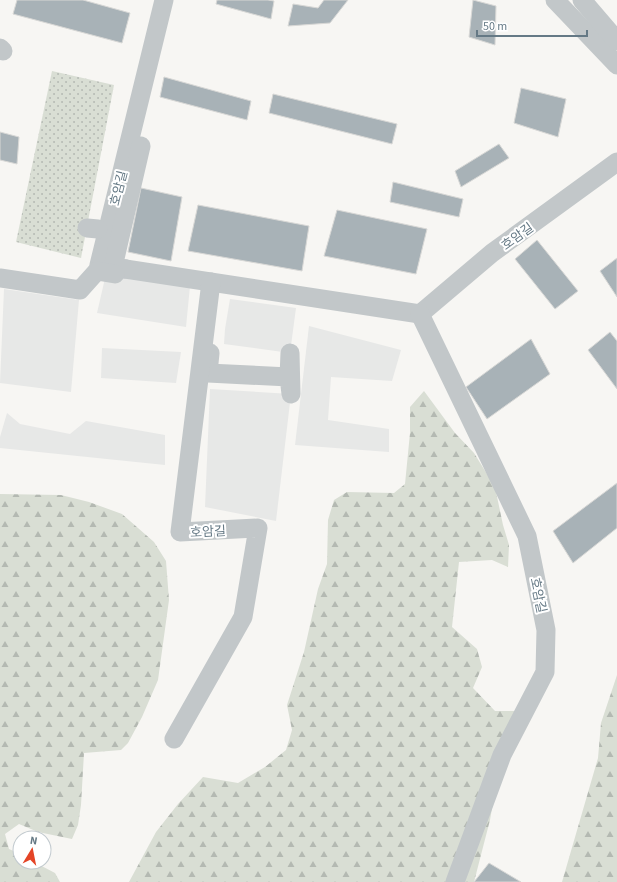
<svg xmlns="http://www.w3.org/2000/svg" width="617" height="882" font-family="'Source Sans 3','Noto Sans KR',sans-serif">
<defs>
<pattern id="forest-firs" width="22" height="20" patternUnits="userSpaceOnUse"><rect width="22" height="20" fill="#d9ded4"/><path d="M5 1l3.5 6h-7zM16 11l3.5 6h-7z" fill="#b4b9b2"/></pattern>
<pattern id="park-dots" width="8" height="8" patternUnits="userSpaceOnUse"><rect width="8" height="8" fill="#d9ded4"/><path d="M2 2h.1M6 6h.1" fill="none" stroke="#b4b9b2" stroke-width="1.8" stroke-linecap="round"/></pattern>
</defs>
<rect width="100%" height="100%" fill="#f7f6f3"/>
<!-- built -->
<g fill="#e7e8e7">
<path d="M106 274 190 286 186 327 97 313Z"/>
<path d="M4 289 79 300 71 392 0 383Z"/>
<path d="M230 299 296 308 290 353 224 344 225 329Z"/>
<path d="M309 326 401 350 392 381 331 377 328 420 389 429V452L295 445Z"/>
<path d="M102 348 181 352 176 383 101 378Z"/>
<path d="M210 389 291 394 276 521 205 507Z"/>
<path d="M7 413 20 424 70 434 86 421 165 435V465L0 448V437Z"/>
</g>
<!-- forest -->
<g fill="url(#forest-firs)">
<path d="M424 391 455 433 474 453 495 487 503 525 509 545 508 567 492 560 459 562 452 627 477 649 482 667 473 688 495 711H520L494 797 490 820 474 882H129L156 832 178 804 203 777 238 783 265 767 286 750 292 730 287 705 304 652 318 589 327 564 328 520 334 500 347 492 394 493 405 484 410 433V407Z"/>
<path d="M0 494 61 495 89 502 122 514 154 542 166 561 169 600 158 680 142 717 128 743 121 750 84 753 81 805 78 825 72 839 38 832 19 824 5 834 9 849 20 854V862H34L55 873 60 882H0Z"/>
<path d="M617 675V882H562L598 758 601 723Z"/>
</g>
<!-- park -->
<path fill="url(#park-dots)" d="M52 71 114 85 81 258 16 242Z"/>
<!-- building -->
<g fill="#a8b2b7" stroke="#d8d8d6">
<path d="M17 0H83L130 13 122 43 13 14Z"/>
<path d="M217 0H268L274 1 271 19 216 4Z"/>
<path d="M324 0H348L330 23 288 26 293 4 318 8Z"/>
<path d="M473 0 496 6 495 45 469 37Z"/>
<path d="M164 77 251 101 247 120 160 97Z"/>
<path d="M521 88 566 99 558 137 514 123Z"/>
<path d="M273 94 397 124 392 144 269 113Z"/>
<path d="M0 132 19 137 17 164 0 160Z"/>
<path d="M499 144 509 158 461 187 455 171Z"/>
<path d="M393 182 463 199 459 217 390 202Z"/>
<path d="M141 188 182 197 171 261 128 252Z"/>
<path d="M198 205 309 226 302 271 188 251Z"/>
<path d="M337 210 427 229 416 274 324 256Z"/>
<path d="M537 240 578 291 555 309 515 259Z"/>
<path d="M617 258V297L600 271Z"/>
<path d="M610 332 617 341V389L588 350Z"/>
<path d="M531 339 550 374 487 419 466 387Z"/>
<path d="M617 483V528L573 563 553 531Z"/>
<path d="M489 863 521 882H474Z"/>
</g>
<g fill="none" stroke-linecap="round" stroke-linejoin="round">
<!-- minor -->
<g stroke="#c2c7c9" stroke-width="19">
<path d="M164 0 99 265 420 314 492 253 617 162"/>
<path d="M555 0 617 65"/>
<path d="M582 0 617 41"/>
<path d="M0 48 3 51"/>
<path d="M87 228 98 229"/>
<path d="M126 269 113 267 141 146"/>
<path d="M0 278 80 290 97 271 115 274"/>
<path d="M420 314 527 536 546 630 545 672 502 755 455 882"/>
<path d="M210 353 208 373 289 377 291 394 290 353 289 377"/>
<path d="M174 739 243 617 258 528 180 532 211 282"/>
</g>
</g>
<g text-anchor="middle" stroke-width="4" stroke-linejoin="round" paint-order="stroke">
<!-- street labels -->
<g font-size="13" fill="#657985" stroke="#fff">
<text transform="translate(118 188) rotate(-76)" y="5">호암길</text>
<text transform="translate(517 236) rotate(-36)" y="5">호암길</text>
<text transform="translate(208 531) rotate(-3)" y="5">호암길</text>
<text transform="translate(539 595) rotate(78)" y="5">호암길</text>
</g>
</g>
<!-- north arrow -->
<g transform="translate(32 850) rotate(10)"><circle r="19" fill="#ffffff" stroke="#c1c9ce"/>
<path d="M0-3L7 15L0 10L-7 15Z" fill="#e44426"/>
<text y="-6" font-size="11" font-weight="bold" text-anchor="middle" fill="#657985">N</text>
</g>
<!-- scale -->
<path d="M477 30v6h110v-6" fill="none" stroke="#657985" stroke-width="2"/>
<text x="483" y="30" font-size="12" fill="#657985" stroke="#ffffff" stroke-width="3" paint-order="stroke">50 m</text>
</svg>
